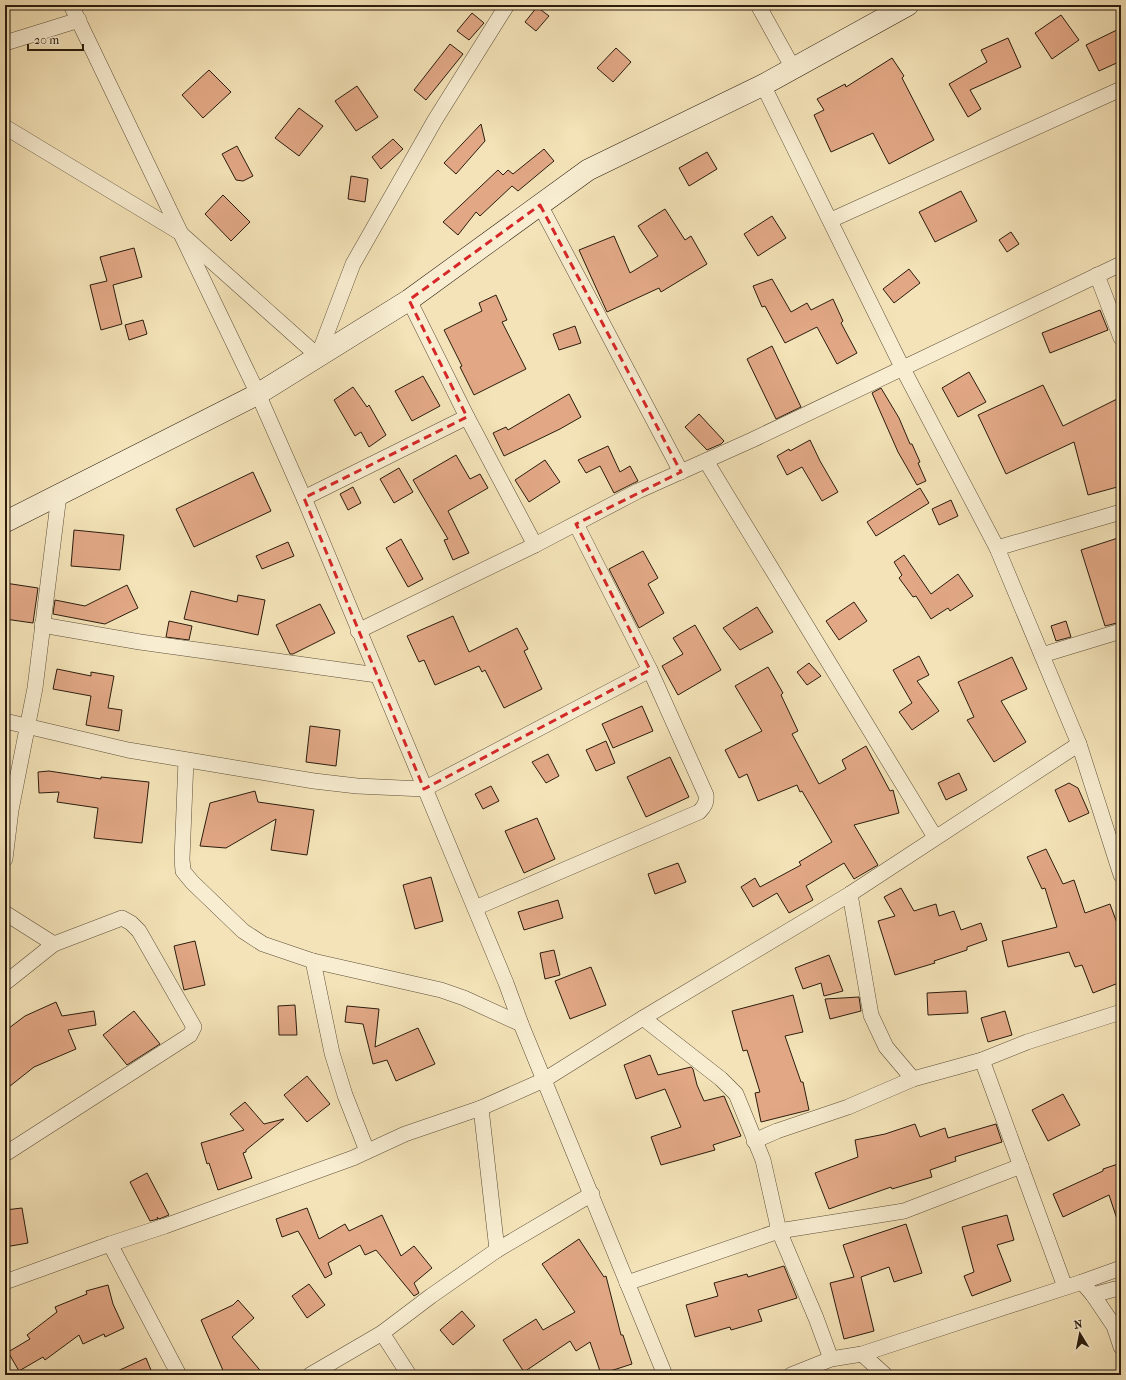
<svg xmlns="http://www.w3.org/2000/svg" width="1126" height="1380" font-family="'IM FELL French Canon',serif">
<rect width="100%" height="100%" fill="#f4e3b8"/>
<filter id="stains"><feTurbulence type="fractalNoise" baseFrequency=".005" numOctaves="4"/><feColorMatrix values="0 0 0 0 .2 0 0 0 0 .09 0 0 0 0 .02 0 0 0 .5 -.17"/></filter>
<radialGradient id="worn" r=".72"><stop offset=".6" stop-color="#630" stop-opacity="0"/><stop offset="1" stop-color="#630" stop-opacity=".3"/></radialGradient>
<!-- building -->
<g fill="#e2a886" stroke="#2a1c0d">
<path d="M537 7 549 16 536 31 525 22Z"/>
<path d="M472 13 484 23 469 40 457 31Z"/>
<path d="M1061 15 1079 40 1052 59 1035 33Z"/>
<path d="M1121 28V61L1099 71 1086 45Z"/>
<path d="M1008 38 1021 67 970 90 981 109 968 117 949 84 987 62 981 50Z"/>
<path d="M450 44 463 54 426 100 414 90Z"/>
<path d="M616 48 631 62 613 82 597 68Z"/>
<path d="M892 58 904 76 902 78 934 140 889 164 873 133 831 152 814 115 824 110 817 99 845 84 846 87Z"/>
<path d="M209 70 231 92 203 118 182 95Z"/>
<path d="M357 86 378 117 356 131 335 101Z"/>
<path d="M299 108 323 126 299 156 275 138Z"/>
<path d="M481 124 485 141 456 174 444 163Z"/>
<path d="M393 139 403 149 381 169 372 157Z"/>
<path d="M237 146 253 176 243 181 236 180 222 154Z"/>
<path d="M544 149 554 161 518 191 512 186 480 216 476 212 458 235 443 222 498 170 503 175 508 170 513 174Z"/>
<path d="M707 152 717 169 689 186 679 168Z"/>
<path d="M351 176 368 179 365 202 348 199Z"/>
<path d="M961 191 977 221 935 242 919 212Z"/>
<path d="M223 195 250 222 231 241 205 214Z"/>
<path d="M665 209 685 240 691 236 707 264 661 292 659 288 607 312 579 250 614 236 630 273 658 256 638 226Z"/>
<path d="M772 216 786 238 758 256 744 234Z"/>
<path d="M1011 232 1019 244 1007 252 999 240Z"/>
<path d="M134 248 142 277 113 285 122 324 101 330 90 285 107 281 100 257Z"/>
<path d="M909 269 920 283 894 303 883 289Z"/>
<path d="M772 279 791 312 807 303 811 310 833 299 843 321 841 323 857 353 837 364 817 327 785 343 765 306 762 307 753 286Z"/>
<path d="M496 295 507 320 502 322 526 369 474 395 460 367 462 366 444 330 482 311 479 303Z"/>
<path d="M1100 310 1108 330 1050 353 1042 333Z"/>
<path d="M143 320 147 334 129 340 125 325Z"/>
<path d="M575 326 581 343 559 350 553 334Z"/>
<path d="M772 346 801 407 776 419 747 359Z"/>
<path d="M969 372 986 402 958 417 942 388Z"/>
<path d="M423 376 440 406 412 421 395 391Z"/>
<path d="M1043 385 1063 426 1121 397V486L1088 495 1074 442 1006 474 978 415Z"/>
<path d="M353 387 367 407 369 405 386 435 369 447 361 432 355 436 334 400Z"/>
<path d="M881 388 899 418 910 444H912L920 462 918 463 926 481 917 485 898 452 872 393Z"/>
<path d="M569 394 581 417 560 429 504 456 493 433 506 427 508 430Z"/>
<path d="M699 414 724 441 721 444 707 450 685 427Z"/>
<path d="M810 440 820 461 838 492 822 501 802 467 787 475 777 456 789 449 790 451Z"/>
<path d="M608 446 620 472 630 466 638 481 614 493 600 466 586 473 578 460Z"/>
<path d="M456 455 470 479 480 474 488 488 448 511 469 553 453 560 444 540 448 539 413 480Z"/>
<path d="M545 460 560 482 529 502 515 480Z"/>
<path d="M399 468 413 492 394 503 380 479Z"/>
<path d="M253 472 271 511 194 547 176 509Z"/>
<path d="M353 487 361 503 348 510 340 494Z"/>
<path d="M920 488 929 503 876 536 867 522Z"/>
<path d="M951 500 958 516 939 525 932 509Z"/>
<path d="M74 530 124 535 120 570 71 566Z"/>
<path d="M1121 537V622L1105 626 1081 550Z"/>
<path d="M401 539 423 579 408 587 386 548Z"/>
<path d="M288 542 294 556 262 569 256 556Z"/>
<path d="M643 551 658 578 648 584 664 613 639 628 609 569Z"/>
<path d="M904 555 931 594 958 574 973 596 950 611 948 608 931 619 916 596 913 597 899 578 902 575 894 562Z"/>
<path d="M5 583 38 588 33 623 5 619Z"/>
<path d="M127 585 138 608 105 624 53 614 55 600 85 606Z"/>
<path d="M191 591 237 602 238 595 265 600 258 635 184 619Z"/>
<path d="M854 602 867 621 839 640 826 621Z"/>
<path d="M320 604 335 633 293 654H290L276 625Z"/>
<path d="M757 607 773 632 740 650 723 628Z"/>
<path d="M453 616 469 652 517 628 528 649 524 651 542 689 504 708 485 670 482 672 479 666 435 685 424 660 419 662 407 636Z"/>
<path d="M169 621 192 626 189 640 166 637Z"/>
<path d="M1066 621 1071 637 1056 641 1051 626Z"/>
<path d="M695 625 721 670 678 695 662 666 683 654 673 638Z"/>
<path d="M919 656 929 675 917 681 939 711 912 730 899 712 912 703 893 670Z"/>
<path d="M1012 657 1027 689 1001 701 1026 742 994 762 967 720 974 717 958 682Z"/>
<path d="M809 663 821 676 807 685 797 672Z"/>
<path d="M768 667 783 693 781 695 798 731 792 734 819 784 846 769 842 760 866 746 890 791 893 790 899 813 854 825 878 865 854 879 844 863 806 886 813 900 789 913 777 893 753 907 741 887 755 878 760 887 801 865 799 862 832 842 802 791 800 792 797 785 758 801 747 774 739 778 725 750 762 731 735 686Z"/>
<path d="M57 669 91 676V672L114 676 108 708 122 710 119 731 86 725 91 696 53 689Z"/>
<path d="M642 706 653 731 613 748 602 724Z"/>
<path d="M310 726 340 730 336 766 306 762Z"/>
<path d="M606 741 615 763 596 771 586 750Z"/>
<path d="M548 754 559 776 546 783 532 762Z"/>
<path d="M670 757 689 797 646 817 627 777Z"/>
<path d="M49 771 101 779V777L149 782 142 843 94 838 98 808 57 802 59 792 39 793 38 772Z"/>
<path d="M959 773 967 790 946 800 938 783Z"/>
<path d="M1069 783 1078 788 1089 813 1069 822 1055 790Z"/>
<path d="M491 786 499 801 483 809 475 794Z"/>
<path d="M255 791 258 802 314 810 307 855 271 850 276 819 226 848 200 846 210 803Z"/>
<path d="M537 818 555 859 524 873 505 831Z"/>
<path d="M1046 849 1063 884 1074 880 1085 913 1110 904 1121 934V982L1093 993 1082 965 1075 967 1069 952 1008 967 1002 941 1057 927 1045 888 1042 889 1027 857Z"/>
<path d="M678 863 686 882 655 894 648 874Z"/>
<path d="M431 877 443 921 415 929 403 885Z"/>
<path d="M901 888 914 911 936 904 939 916 954 911 961 930 981 923 987 940 967 947V950L934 961 935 963 895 975 878 921 895 916 884 897Z"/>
<path d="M558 900 563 918 524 930 518 912Z"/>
<path d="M195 941 205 985 184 990 174 946Z"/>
<path d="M554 950 560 975 545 979 540 953Z"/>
<path d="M829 955 843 991 824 996 821 983 803 989 795 968Z"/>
<path d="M591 967 606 1005 570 1019 555 981Z"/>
<path d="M966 991 968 1013 928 1015 927 993Z"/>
<path d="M793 995 803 1032 785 1036 801 1082H803L809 1110 761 1122 755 1093 760 1092 747 1050 743 1051 732 1011Z"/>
<path d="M859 997 861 1011 830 1019 825 999Z"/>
<path d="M56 1002 62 1016 94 1011 96 1025 68 1030 76 1049 34 1067 5 1090V1031L25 1016Z"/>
<path d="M295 1005 297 1035H279L278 1006Z"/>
<path d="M347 1006 379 1009 375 1047 418 1028 435 1064 396 1081 387 1060 373 1064 363 1024 345 1022Z"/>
<path d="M134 1011 160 1044 127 1065 103 1035Z"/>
<path d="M1005 1011 1012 1035 988 1042 981 1018Z"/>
<path d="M650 1055 658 1075 691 1067 693 1069 697 1085 704 1101 724 1096 741 1136 713 1145 715 1150 661 1165 651 1137 681 1127 665 1089 636 1099 624 1065Z"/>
<path d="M307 1076 330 1104 307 1122 284 1095Z"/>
<path d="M1063 1094 1080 1125 1048 1141 1032 1110Z"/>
<path d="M245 1102 264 1124 284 1119 246 1150V1152L243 1153 252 1178 218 1190 209 1163 207 1164 201 1143 244 1130 230 1114Z"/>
<path d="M915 1124 920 1137 945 1128 948 1138 996 1124 1002 1142 955 1157 956 1161 930 1170 932 1177 892 1189 891 1187 829 1209 815 1173 858 1157 855 1140 885 1134Z"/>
<path d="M1121 1163V1224L1119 1225 1109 1195 1063 1217 1053 1194 1103 1171V1169Z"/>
<path d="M147 1173 169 1215 159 1219 157 1217 158 1219 150 1221 130 1182Z"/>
<path d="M22 1208 28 1243 5 1247V1210Z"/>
<path d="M307 1208 319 1239 345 1224 349 1231 382 1215 401 1256 414 1246 432 1268 414 1283 419 1293 414 1296 376 1250 365 1255 360 1245 328 1263 332 1274 325 1278 298 1231 282 1237 276 1219Z"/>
<path d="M1007 1215 1014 1240 997 1245 1011 1281 972 1296 964 1276 974 1272 962 1227Z"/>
<path d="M906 1224 922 1273 894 1282 889 1267 861 1277 874 1331 844 1339 830 1283 854 1277 843 1245Z"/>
<path d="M579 1239 604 1277 606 1276 621 1335H623L632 1364 601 1374 590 1342 576 1351 570 1341 524 1372 503 1340 536 1319 543 1330 575 1312 542 1264Z"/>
<path d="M784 1266 797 1298 758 1310 762 1321 731 1330 730 1327 695 1337 686 1305 718 1296 714 1283 747 1274 748 1277Z"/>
<path d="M309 1284 325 1305 307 1318 292 1296Z"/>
<path d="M108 1285 113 1304 124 1328 105 1337 104 1334 83 1344 79 1335 45 1360 43 1357 19 1371 8 1352 30 1339 27 1335 57 1312 55 1307 87 1294 86 1291Z"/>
<path d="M238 1300 254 1318 232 1337 264 1375H225L201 1320 233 1305Z"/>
<path d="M462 1311 475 1326 453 1345 440 1330Z"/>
<path d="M146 1358 153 1375H109Z"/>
</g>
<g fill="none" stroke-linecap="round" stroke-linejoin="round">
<!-- minor casing -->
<g stroke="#5c4e38" stroke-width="16">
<g id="minor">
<path d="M71 5 258 394 304 498 506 983 521 1024 665 1375"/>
<path d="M758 5 793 68"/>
<path d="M5 43 79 20"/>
<path d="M763 85 903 369 997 548 1079 744 1121 875"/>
<path d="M5 127 179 232 318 356 353 264 435 120 507 5"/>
<path d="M540 205 681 472"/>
<path d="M831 220 1121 89"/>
<path d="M1097 275 1121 338"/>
<path d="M409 300 467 417 535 545"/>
<path d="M706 461 935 837"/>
<path d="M304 498 467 417"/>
<path d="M997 548 1121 512"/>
<path d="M42 625 140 642 377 675"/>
<path d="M358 631 535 545 638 491 752 440 1121 264"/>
<path d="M1042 655 1121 631"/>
<path d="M5 721 128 750 314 781 357 786 424 789 650 670"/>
<path d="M186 760 182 859 183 871 192 882 243 931 263 944 313 961 441 990 464 998 521 1024"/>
<path d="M5 859 11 810 35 688 59 495"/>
<path d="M850 894 871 1015 886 1047 913 1079 982 1060 1027 1042 1121 1012"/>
<path d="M475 908 699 812C704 807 707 803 706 795L650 670 576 524"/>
<path d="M5 913 54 944 5 983"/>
<path d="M313 961 332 1053 345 1095 367 1151"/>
<path d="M643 1018 721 1079 736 1094 763 1160 779 1231 816 1318 831 1359"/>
<path d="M982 1060 1065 1287"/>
<path d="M481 1108 497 1250"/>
<path d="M754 1141 777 1131 848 1107 913 1079"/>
<path d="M5 1154 190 1035 194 1027 139 931 131 923 122 918 54 944"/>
<path d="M110 1244 179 1375"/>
<path d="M5 1282 110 1244 165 1226 353 1158 405 1134 481 1108 544 1080 643 1018 850 894 1079 744"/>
<path d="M1082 1282 1093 1295 1114 1326 1121 1347"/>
<path d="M627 1283 779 1231 904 1211 1021 1166"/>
<path d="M1093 1295 1115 1289H1121"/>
<path d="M382 1333 409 1375"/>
<path d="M862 1354 885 1375"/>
<path d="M310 1375 382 1333 431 1296 497 1250 592 1194"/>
<path d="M791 1375 831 1359 862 1354 1082 1282 1121 1268"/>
</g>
</g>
<!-- secondary casing -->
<g stroke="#2a1c0d" stroke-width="22">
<path id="secondary" d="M5 522 258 394 409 300 588 170 763 85 908 5"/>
</g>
<!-- minor -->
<use href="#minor" stroke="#f8edd1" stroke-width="15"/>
<!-- secondary -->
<use href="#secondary" stroke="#f8edd1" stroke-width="21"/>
</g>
<!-- marked area -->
<path fill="none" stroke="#d62828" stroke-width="3" stroke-dasharray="8 5" stroke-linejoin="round" d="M540 205 681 472 576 524 650 670 424 789 304 498 467 417 409 300Z"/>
<!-- margin -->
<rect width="1126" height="1380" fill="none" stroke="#f4e3b8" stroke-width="20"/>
<rect x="6" y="6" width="1114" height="1368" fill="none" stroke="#2a1c0d" stroke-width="2"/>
<rect x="10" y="10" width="1106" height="1360" fill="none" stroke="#2a1c0d"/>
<!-- north arrow -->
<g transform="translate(1080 1334) rotate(350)" stroke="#f8edd1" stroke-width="3" paint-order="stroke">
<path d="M0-3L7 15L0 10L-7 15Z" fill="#2a1c0d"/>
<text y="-6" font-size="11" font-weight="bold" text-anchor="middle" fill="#2a1c0d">N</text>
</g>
<!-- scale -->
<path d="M28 44v6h55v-6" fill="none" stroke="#2a1c0d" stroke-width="2"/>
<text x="34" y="44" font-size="12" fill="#2a1c0d" stroke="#f8edd1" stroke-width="3" paint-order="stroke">20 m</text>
<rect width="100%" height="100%" filter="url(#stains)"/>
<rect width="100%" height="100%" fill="url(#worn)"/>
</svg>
